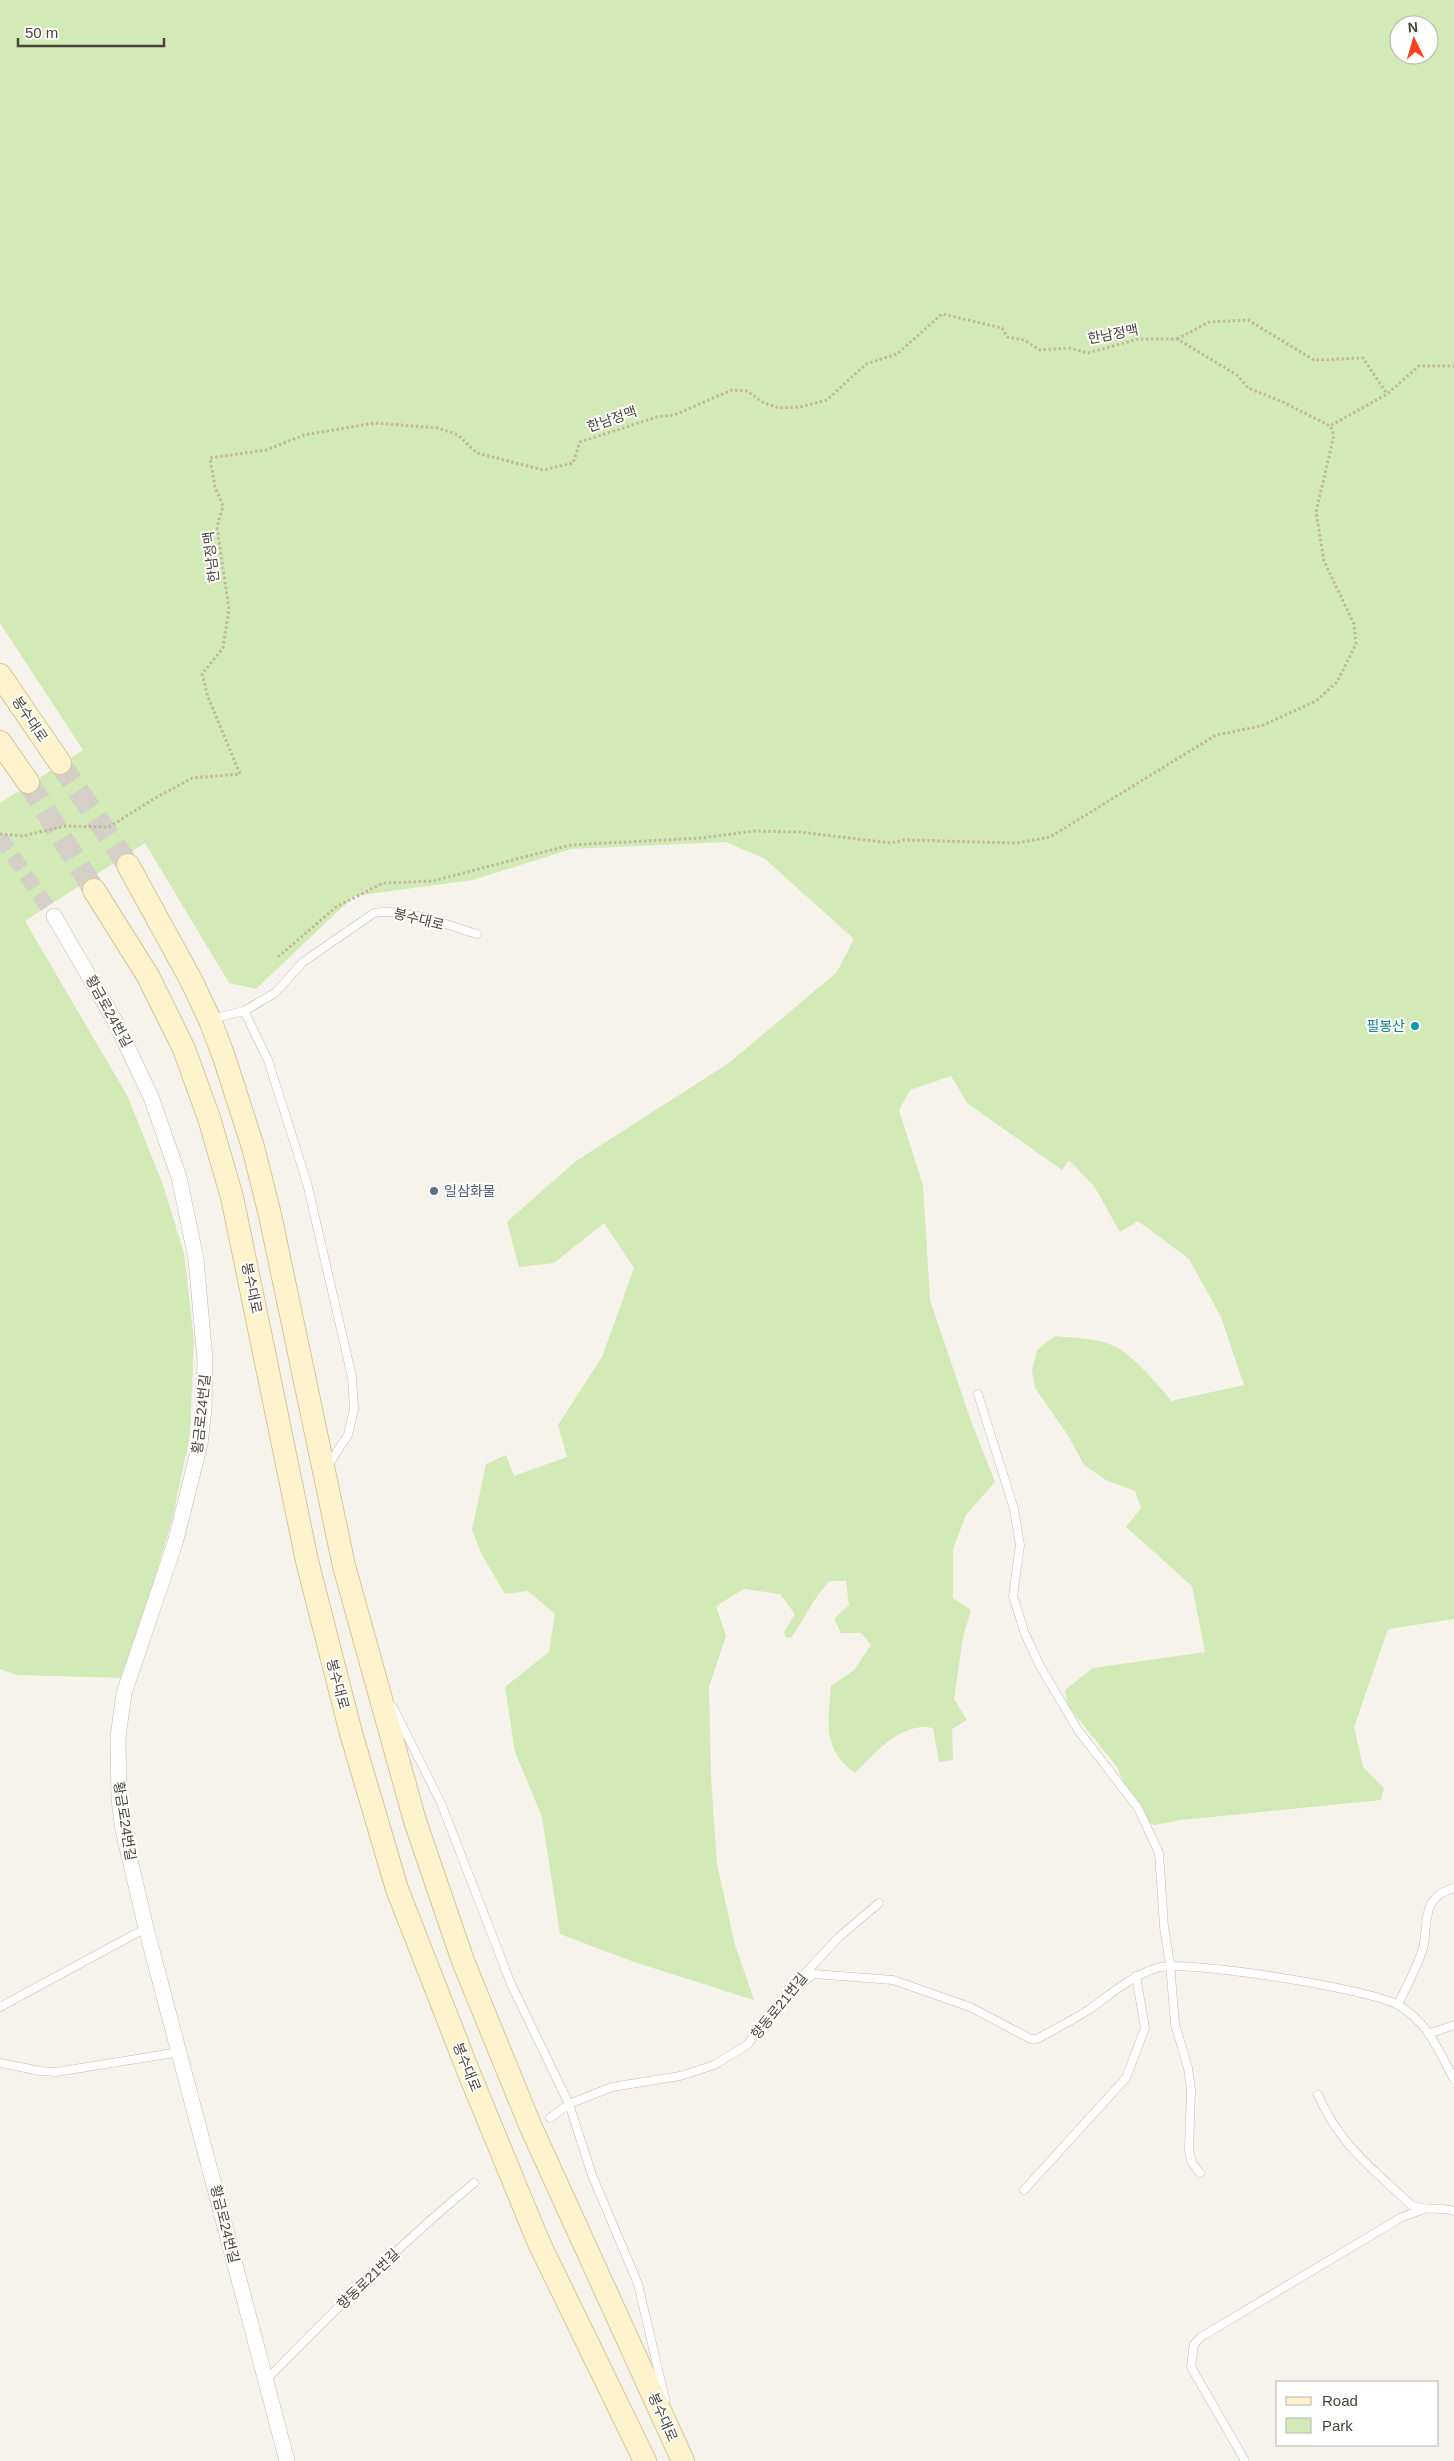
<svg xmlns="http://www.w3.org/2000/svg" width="1454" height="2461" font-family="Helvetica,'Noto Sans KR',sans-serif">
<rect width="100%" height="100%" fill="#f6f3ec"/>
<!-- green -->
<path fill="#d2eab5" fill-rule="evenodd" d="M0 0H1454V1619L1388 1629 1354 1727 1363 1767 1384 1788 1381 1800 1181 1820 1155 1825 1140 1819 1117 1767 1068 1706 1065 1690 1093 1668 1205 1652 1192 1586 1126 1527 1141 1508 1135 1491 1106 1480 1084 1465 1069 1437 1035 1388 1032 1370 1037 1350 1055 1336C1075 1338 1099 1338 1116 1347 1130 1353 1163 1389 1171 1401L1244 1385 1221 1317 1189 1259 1138 1221 1120 1232 1094 1186 1069 1160 1062 1170 967 1103 951 1076 910 1090 899 1110 923 1185 930 1300 971 1421 995 1482 966 1515 953 1549V1598L971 1610 963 1637 954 1699 967 1720 952 1729 953 1760 939 1762 933 1728C902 1721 875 1753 855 1773 822 1749 828 1723 831 1686L854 1670 871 1645 861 1633H841L834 1619 849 1605 846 1581H829C813 1600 805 1617 791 1638L786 1637 784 1632 795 1614 780 1594 744 1589 716 1606 726 1636 709 1687 711 1777 717 1864 735 1945 754 2000 634 1962 560 1934 542 1817 515 1752 505 1687 549 1652 555 1614 528 1591 505 1594 482 1555 472 1530 486 1464 506 1455 514 1476 567 1457 558 1425 602 1357 634 1268 604 1223 554 1263 519 1267 507 1222 576 1161 729 1063 837 972 854 939 765 859 726 842 571 849 473 880 354 896 256 989 229 983 145 843 25 921 128 1097 163 1185 184 1253 194 1341 190 1435 172 1520 125 1678 17 1675 0 1669V803L83 750 0 623ZM1399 25H1429V55H1399Z"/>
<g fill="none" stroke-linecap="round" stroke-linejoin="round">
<!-- minor-tunnel -->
<path stroke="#d4d0c8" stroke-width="15" stroke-dasharray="15 8" stroke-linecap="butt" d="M0 837 54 916"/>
<!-- secondary-tunnel -->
<g stroke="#d4d0c8" stroke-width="22" stroke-dasharray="22 11" stroke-linecap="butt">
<path d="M60 763 128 865"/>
<path d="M28 782 94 890"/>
</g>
<!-- service casing -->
<g stroke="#c2bbae" stroke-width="9">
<g id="service">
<path d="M244 1011 275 993 303 962 374 913C408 908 445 925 477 934"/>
<path d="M212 1019 244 1011 268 1060 307 1183 352 1377 354 1409 348 1435 328 1465"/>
<path d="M978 1394 1014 1509 1020 1545 1013 1596 1025 1634 1040 1666 1078 1730 1138 1808 1159 1853 1164 1927 1170 1964 1175 2024 1188 2068 1191 2090 1189 2150 1192 2163 1200 2173"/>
<path d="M393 1707 441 1803 511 1984 569 2104 592 2175 638 2284 665 2399"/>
<path d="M796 1983 839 1937 879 1903"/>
<path d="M785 1995 814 1974 893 1980 970 2007 1031 2039H1037C1055 2029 1073 2020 1090 2009 1112 1993 1131 1976 1157 1968 1185 1959 1370 1989 1398 2005 1428 2022 1438 2050 1454 2079"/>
<path d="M1398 2005C1406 1986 1417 1969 1423 1948 1427 1933 1424 1916 1432 1902 1437 1895 1446 1890 1454 1888"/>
<path d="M0 2007 146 1928"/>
<path d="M1431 2033 1454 2025"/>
<path d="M0 2063 40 2071 56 2072 180 2052"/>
<path d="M1318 2095C1340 2145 1372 2168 1411 2205 1427 2212 1438 2206 1454 2211"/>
<path d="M550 2118 569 2104 612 2087 680 2076 714 2065 747 2045 788 1992"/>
<path d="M1024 2190 1126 2078 1145 2028 1136 1976"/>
<path d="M266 2380C333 2312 400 2244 474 2183"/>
<path d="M1244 2459 1191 2367 1194 2344 1201 2337 1402 2217 1422 2210"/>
</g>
</g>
<!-- minor casing -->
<g stroke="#c2bbae" stroke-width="16">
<path id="minor" d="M54 916 115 1021 151 1097 179 1177 196 1259 205 1360 204 1408 200 1444 175 1543 124 1693 118 1737 119 1799 123 1830 146 1928 287 2461"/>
</g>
<!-- secondary casing -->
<g stroke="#d6c79b" stroke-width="24">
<g id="secondary">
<path d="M0 675 60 763"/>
<path d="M0 742 28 782"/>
<path d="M128 865 191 980 210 1020 224 1057 253 1147 270 1215 344 1566 415 1821 463 1961 530 2125 683 2461"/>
<path d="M94 890 148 976 184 1049 209 1118 232 1197 307 1561 351 1733 397 1889 469 2073 539 2243 645 2461"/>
</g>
</g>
<!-- path -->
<g stroke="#c4b79f" stroke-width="3" stroke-dasharray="2.5 2.5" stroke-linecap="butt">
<path d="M1177 339 1209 322 1248 320 1314 360 1363 358 1387 394"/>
<path d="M0 834 23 836 65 826 109 827 152 800 192 778 240 774 208 697 202 674 223 648 229 609 217 527 223 506 215 487 210 458 266 450 304 435 375 423 438 428 458 435 477 453 543 470 573 463 580 442 657 417 674 415 732 390 747 391 764 403 779 408 800 407 827 400 866 364 897 354 942 314 1002 328 1007 337 1024 340 1040 350 1069 348 1088 353 1138 339H1177L1237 375 1248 388 1283 402 1330 426 1387 394 1419 366H1454"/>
<path d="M278 957 336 907 383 883 433 881 570 845 702 838 754 831 799 832 891 843 904 840 1017 843 1050 837 1216 735 1261 726 1316 701 1337 682 1356 644 1354 624 1324 561 1316 512 1334 435 1330 426"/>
</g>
<!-- service -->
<use href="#service" stroke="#fff" stroke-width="8"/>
<!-- minor -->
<use href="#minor" stroke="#fff" stroke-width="15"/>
<!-- secondary -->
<use href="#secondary" stroke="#fff3cd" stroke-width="22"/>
</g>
<!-- markers -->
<circle fill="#0f9aa8" stroke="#fff" stroke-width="2" cx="1415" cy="1026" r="5"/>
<circle fill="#5c6f8a" stroke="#fff" stroke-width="2" cx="434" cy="1191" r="5"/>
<g text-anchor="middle" stroke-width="4" stroke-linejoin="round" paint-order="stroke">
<!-- street labels -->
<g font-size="14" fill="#4b4439" stroke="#fff">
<text transform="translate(1113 334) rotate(-11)" y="5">한남정맥</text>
<text transform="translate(612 419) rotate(-19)" y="5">한남정맥</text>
<text transform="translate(211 557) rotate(-97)" y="5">한남정맥</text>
<text transform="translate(30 719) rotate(56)" y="5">봉수대로</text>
<text transform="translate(419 919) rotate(14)" y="5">봉수대로</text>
<text transform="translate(109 1011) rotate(61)" y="5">황금로24번길</text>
<text transform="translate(252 1288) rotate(78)" y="5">봉수대로</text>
<text transform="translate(201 1414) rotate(-84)" y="5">황금로24번길</text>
<text transform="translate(338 1684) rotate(75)" y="5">봉수대로</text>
<text transform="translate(125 1821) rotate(81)" y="5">황금로24번길</text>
<text transform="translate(779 2006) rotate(-51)" y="5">향동로21번길</text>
<text transform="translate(467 2067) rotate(68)" y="5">봉수대로</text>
<text transform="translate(225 2224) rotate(76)" y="5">황금로24번길</text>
<text transform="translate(368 2279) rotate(-44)" y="5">향동로21번길</text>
<text transform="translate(663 2417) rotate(66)" y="5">봉수대로</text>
</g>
<!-- culture labels -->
<g font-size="14" fill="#0d838f" stroke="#fff" text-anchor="end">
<text x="1405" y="1031">필봉산</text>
</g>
<!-- service labels -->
<g font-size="14" fill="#4e5e75" stroke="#fff" text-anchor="start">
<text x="444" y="1196">일삼화물</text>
</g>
</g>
<!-- legend -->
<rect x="1276" y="2381" width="162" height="65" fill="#ffffff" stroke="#b7b4b0"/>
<rect x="1286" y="2397" width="25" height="8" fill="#fff3cd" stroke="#b7b4b0"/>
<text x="1322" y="2406" font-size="15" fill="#4b4439">Road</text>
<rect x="1286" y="2418" width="25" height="15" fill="#d2eab5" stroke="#b7b4b0"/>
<text x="1322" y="2431" font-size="15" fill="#4b4439">Park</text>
<!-- north arrow -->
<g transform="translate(1414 40) rotate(355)"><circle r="24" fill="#ffffff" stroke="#b7b4b0"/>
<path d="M0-4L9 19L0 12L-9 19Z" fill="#fc3f1d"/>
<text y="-8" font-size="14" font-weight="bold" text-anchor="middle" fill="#4b4439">N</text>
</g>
<!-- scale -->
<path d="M18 38v8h146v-8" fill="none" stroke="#4b4439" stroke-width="2.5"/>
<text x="25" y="38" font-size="15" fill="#4b4439" stroke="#ffffff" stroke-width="4" paint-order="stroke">50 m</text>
</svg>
